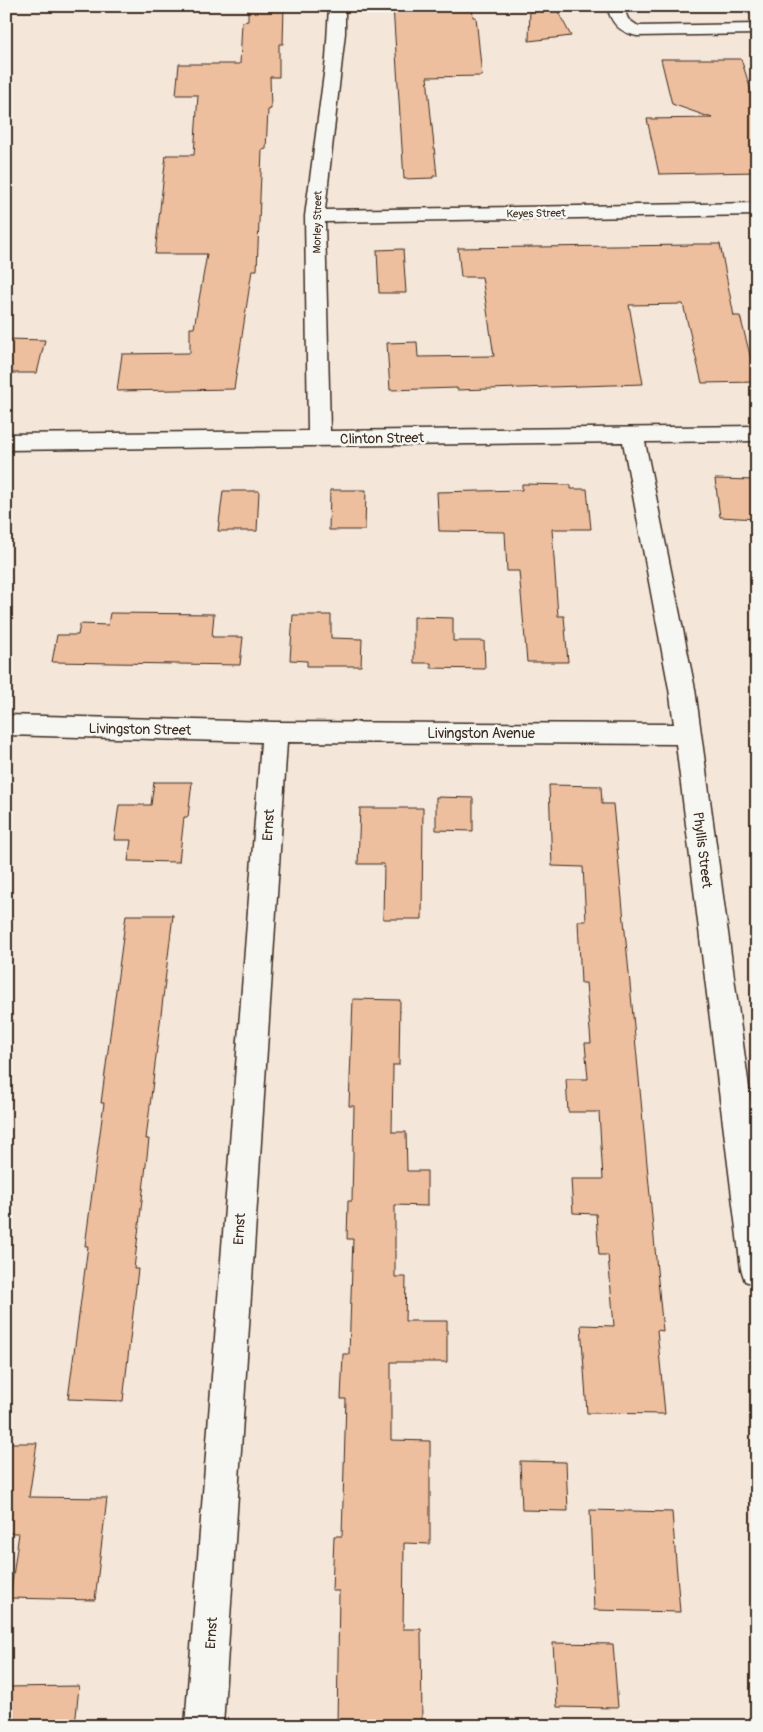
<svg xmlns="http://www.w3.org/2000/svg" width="763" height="1732" font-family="Pangolin,sans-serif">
<rect width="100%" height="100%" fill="#f4e6d9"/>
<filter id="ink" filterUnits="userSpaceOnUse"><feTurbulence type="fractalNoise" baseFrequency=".02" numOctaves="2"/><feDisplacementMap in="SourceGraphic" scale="10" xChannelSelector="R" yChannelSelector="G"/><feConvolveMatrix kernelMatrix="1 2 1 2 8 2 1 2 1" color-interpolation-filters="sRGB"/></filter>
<g filter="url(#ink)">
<!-- building -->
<g fill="#eebf9e" stroke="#3b2a1e">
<path d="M248 6H284L283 44H279V77H270L271 109 268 110 266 149 262 150 257 270H252L234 389 117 391 122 354 190 353V328H194L207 254H155L166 155H194L198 95H176L179 64H240L242 22 248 21Z"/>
<path d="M393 6H472L473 17H476L482 76 427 77 437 176H433V178L404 179Z"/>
<path d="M530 6H555L571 36 529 41Z"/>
<path d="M661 59H741L757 109V172L659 174 647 119 712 118 672 104Z"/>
<path d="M693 244H720L734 316H740L757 382 702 383 683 304 629 305 643 384 457 390V388L390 390 387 343 417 342 418 357 494 356 482 277H461L458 248 693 245Z"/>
<path d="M403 249 406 293H379L377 250Z"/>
<path d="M6 339 45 340 37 373H6Z"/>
<path d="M715 479 755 480 757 519 720 517Z"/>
<path d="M522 484 571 485V489H587L591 529H552L558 616H564L568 662H527L519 571H507L505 532 439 531 437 492 522 490Z"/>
<path d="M330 490H366L365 530H329Z"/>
<path d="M223 491H259L257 531H218Z"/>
<path d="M110 613 214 614 212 637H243L240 665 52 662 57 635H78L80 624 108 625Z"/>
<path d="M293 615H331V638L362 639 361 666H307V661L290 660Z"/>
<path d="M414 617 453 618V641H484L485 669 431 668V663H414Z"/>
<path d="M154 782H192L188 817H184L179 862 128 861 131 840H114L119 805H151Z"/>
<path d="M549 785 601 786 602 804H613L659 1291 663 1331 657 1330 665 1414 587 1413 581 1325 614 1326 608 1255H599L596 1214 573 1213 571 1179H603L599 1112H568L566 1079H588L585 1043H591L586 983H581L578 921H586L583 867 552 866Z"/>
<path d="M436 797 473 798V831L436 830Z"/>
<path d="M360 808H423L422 919H383L384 864H358Z"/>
<path d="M126 915H173L146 1139H149L134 1269H138L123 1401 68 1399 88 1246H85L104 1103H101Z"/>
<path d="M353 999 400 1000 399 1065H393L392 1132H406L407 1171H427V1206L395 1205V1277H406L405 1321H447V1362H391V1440L430 1441V1544L404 1543 403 1629H421L422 1726H337L339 1591H332L334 1536H342L346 1399H341L343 1354H349L353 1239H347L348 1201H352L354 1106H349Z"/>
<path d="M6 1443H37L29 1497 107 1498 95 1600 10 1598 19 1533H6Z"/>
<path d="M520 1461 566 1462 568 1511 522 1510Z"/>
<path d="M590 1510 672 1512 680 1612 594 1610Z"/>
<path d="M553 1643 613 1644 618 1708 557 1707Z"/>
<path d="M79 1686 75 1726H6V1687Z"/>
</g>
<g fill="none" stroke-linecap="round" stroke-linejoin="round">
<!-- street casing -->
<g stroke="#3b2a1e" stroke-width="3">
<g id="street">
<path d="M329 6H345V33L325 210 757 203V215L325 222 330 431 757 426V441L645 442 695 689 757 1147V1285L745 1281 741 1269 676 744 287 742 223 1726H185L261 742 6 735V715L275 722 674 724 669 689 623 442 6 450V434L308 431 305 216 326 59Z"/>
<path d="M607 6H623L628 19 638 26 757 24V34L637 36C620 32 611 24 607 6Z"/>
</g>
</g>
<!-- street -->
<use href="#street" fill="#f6f6f2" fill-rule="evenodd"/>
</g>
</g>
<g text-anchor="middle" stroke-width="5" stroke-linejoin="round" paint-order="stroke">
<!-- far-street labels -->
<g font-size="11" fill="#3b2a1e" stroke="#f6f6f2">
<text transform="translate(536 213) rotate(-1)" y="4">Keyes Street</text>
<text transform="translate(317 222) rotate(-89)" y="4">Morley Street</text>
</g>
<!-- street labels -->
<g font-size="14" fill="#3b2a1e" stroke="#f6f6f2">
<text transform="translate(382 438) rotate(-1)" y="5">Clinton Street</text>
<text transform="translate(140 729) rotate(1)" y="5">Livingston Street</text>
<text x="481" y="738">Livingston Avenue</text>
<text transform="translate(268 825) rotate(-86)" y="5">Ernst</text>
<text transform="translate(703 850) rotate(83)" y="5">Phyllis Street</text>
<text transform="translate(239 1229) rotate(-86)" y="5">Ernst</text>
<text transform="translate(211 1633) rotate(-86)" y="5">Ernst</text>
</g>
</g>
<!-- margin -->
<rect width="763" height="1732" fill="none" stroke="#f6f6f2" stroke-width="25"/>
<rect x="12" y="12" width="738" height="1707" fill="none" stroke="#3b2a1e" stroke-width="2" filter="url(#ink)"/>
</svg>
